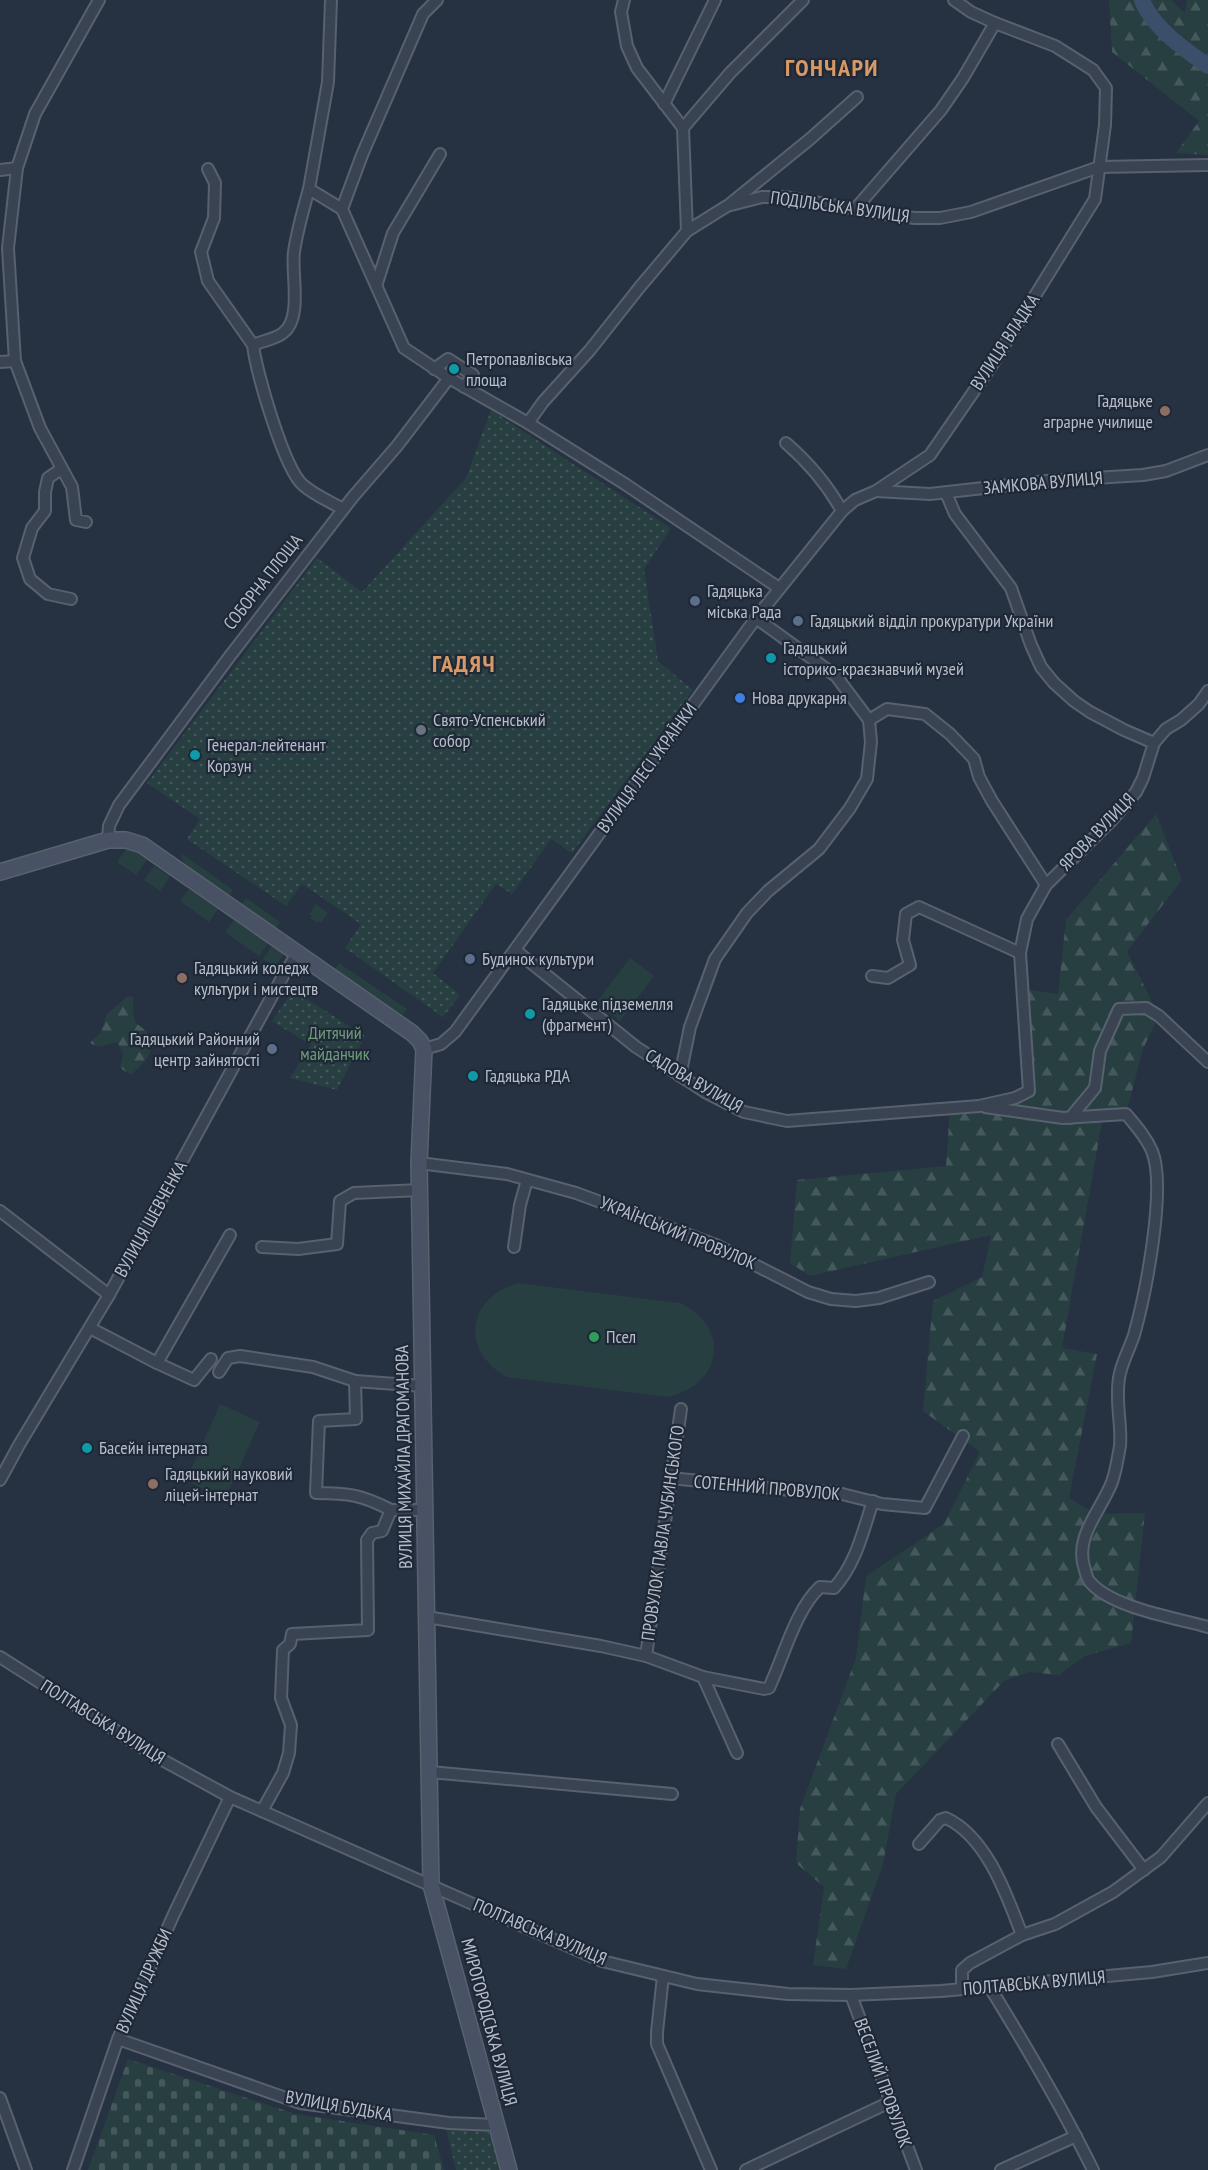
<svg xmlns="http://www.w3.org/2000/svg" width="1208" height="2170" font-family="'PT Sans Narrow',sans-serif">
<defs>
<pattern id="forest-firs" width="22" height="20" patternUnits="userSpaceOnUse" patternTransform="scale(1.5)"><rect width="22" height="20" fill="#283f42"/><path d="M5 1l3.5 6h-7zM16 11l3.5 6h-7z" fill="#45595c"/></pattern>
<pattern id="cemetery-stones" width="16" height="16" patternUnits="userSpaceOnUse" patternTransform="scale(1.5)"><rect width="16" height="16" fill="#283f42"/><path d="M2 7V4a2 2 0 0 1 4 0v3zM10 15v-3a2 2 0 0 1 4 0v3z" fill="#45595c"/></pattern>
<pattern id="park-dots" width="8" height="8" patternUnits="userSpaceOnUse" patternTransform="scale(1.5)"><rect width="8" height="8" fill="#283f42"/><path d="M2 2h.1M6 6h.1" fill="none" stroke="#45595c" stroke-width="1.8" stroke-linecap="round"/></pattern>
</defs>
<rect width="100%" height="100%" fill="#263142"/>
<!-- grass -->
<g fill="#283f42">
<path d="M128 847 147 860 136 875 117 862Z"/>
<path d="M181 853 233 890 230 895H226L189 869 184 863Z"/>
<path d="M154 866 170 876 160 891 144 880Z"/>
<path d="M189 889 218 909 209 922 180 901Z"/>
<path d="M246 898 280 922 275 930 242 907V903Z"/>
<path d="M316 904 328 913 321 923 319 921 318 923 310 918 312 916 309 914Z"/>
<path d="M234 920 268 943 259 956 225 932Z"/>
<path d="M272 946 284 954 275 967 263 959Z"/>
<path d="M630 958 654 976 620 1021 596 1003Z"/>
<path d="M339 963 407 1009 403 1015 335 970Z"/>
<path d="M518 1283 680 1303C731 1327 723 1385 668 1397L506 1377C460 1350 467 1298 518 1283Z"/>
<path d="M220 1404 260 1422 225 1499 186 1481Z"/>
</g>
<!-- forest -->
<g fill="url(#forest-firs)">
<path d="M1109 0H1171L1185 13 1187 0H1208V155L1176 153 1199 121 1112 52Z"/>
<path d="M1156 814 1182 880 1127 951 1159 1016 1143 1049 1126 1114 1103 1116 1062 1348 1097 1354 1069 1498 1095 1514 1145 1513 1131 1643 1085 1656 1059 1675 1029 1672 1004 1681 896 1794 883 1864 846 1969 813 1965 824 1887 796 1863 800 1809 856 1658 866 1576 944 1524 980 1452 923 1411 933 1301 982 1277 991 1235 810 1276 790 1263 797 1180 946 1166 950 1108 1029 1091 1023 989 1058 994 1066 920Z"/>
<path d="M128 996 133 997C134 1003 132 1014 135 1021 138 1026 146 1029 149 1035 158 1052 142 1064 131 1075L120 1068 123 1053 117 1042 98 1047 90 1043 101 1032 107 1014Z"/>
</g>
<!-- cemetery -->
<path fill="url(#cemetery-stones)" d="M128 2059 296 2114 434 2135 444 2170H88Z"/>
<!-- park -->
<g fill="url(#park-dots)">
<path d="M491 410 671 528 644 569 658 661 693 690 572 853 551 839 512 894 496 884 433 973 460 995 443 1017 345 948 361 924 302 884 286 906 187 839 200 819 147 783 317 558 362 592 466 478Z"/>
<path d="M293 990 365 1036 337 1090 290 1078 311 1045 272 1021Z"/>
<path d="M446 2128H484L488 2131 501 2170H456Z"/>
</g>
<g fill="none" stroke-linecap="round" stroke-linejoin="round">
<!-- river -->
<path stroke="#3b4e6a" stroke-width="16" d="M1142 0C1152 27 1185 50 1208 66"/>
<!-- street casing -->
<g stroke="#58616e" stroke-width="14">
<g id="street">
<path d="M331 0 328 82 309 189 342 209"/>
<path d="M437 0 423 14 362 155 342 209 404 348 449 378"/>
<path d="M624 0 621 12 627 46 637 68 683 128 687 231"/>
<path d="M664 104 715 0"/>
<path d="M683 128 730 73 803 0"/>
<path d="M208 169 215 183 214 218 201 252 208 281 253 345C256 371 284 469 303 485 314 495 331 502 343 509"/>
<path d="M0 170 17 168"/>
<path d="M730 204 810 139 857 97"/>
<path d="M856 208 941 110 963 78 995 23"/>
<path d="M377 283 393 233 440 154"/>
<path d="M253 345C262 341 276 339 283 333 303 318 291 274 294 252 297 231 303 210 309 189"/>
<path d="M0 362 15 361"/>
<path d="M434 369 448 359 473 375 464 387"/>
<path d="M528 423 543 402 590 350 639 288 687 231 727 206 762 197H785L884 214 915 218H940L971 212 1099 167 1208 165"/>
<path d="M786 443C809 463 827 484 842 511"/>
<path d="M61 469 48 478 45 492V511L32 528 23 558 30 579 48 594 71 599"/>
<path d="M876 491 930 494 1046 481 1143 475 1166 471 1208 455"/>
<path d="M946 493 955 514 1011 588 1031 645 1041 667 1054 683 1074 701 1090 712 1124 730 1154 743"/>
<path d="M86 522 76 520 72 487 40 428 15 361 8 248 17 168 35 114 99 0"/>
<path d="M756 618 836 676 869 720"/>
<path d="M869 720 887 709 925 714 950 734 974 759 979 777 992 801 1046 885"/>
<path d="M108 840 109 826 119 805 230 656 352 498 397 446 449 378 528 423 625 484 779 588"/>
<path d="M515 950 636 1047 705 1092 744 1112 787 1121 979 1106 1015 1098 1029 1091 1020 953 1027 919 1046 885 1113 819 1136 792 1143 778 1154 743 1166 729 1181 720 1199 704 1208 691"/>
<path d="M872 976 888 978 910 965 903 940 906 914 919 907 1020 953"/>
<path d="M424 1049 441 1044 455 1032 756 618 842 511 855 500 876 491 930 455 992 365 1095 199 1105 125 1106 88 1093 70 1055 46 995 23 971 12 954 0"/>
<path d="M680 1076 690 1027 715 959 747 913 768 891 819 849 850 808 867 779 871 742 869 720"/>
<path d="M985 1107 1063 1118 1126 1114C1136 1126 1146 1137 1152 1151 1167 1188 1145 1296 1134 1335 1129 1350 1121 1364 1119 1378 1115 1402 1122 1424 1120 1446 1118 1457 1116 1471 1112 1482 1101 1511 1073 1537 1085 1570 1086 1574 1087 1579 1090 1582 1112 1608 1176 1618 1208 1627"/>
<path d="M1070 1118 1095 1088 1100 1051 1119 1009 1146 1008 1159 1016 1208 1062"/>
<path d="M419 1163 507 1174 576 1193 716 1245 808 1292 831 1299 856 1301 879 1298 929 1282"/>
<path d="M0 1211 109 1295"/>
<path d="M262 1247 298 1249 337 1244 340 1201 354 1193 420 1190"/>
<path d="M514 1247 520 1205 527 1180"/>
<path d="M90 1328 157 1363 230 1235"/>
<path d="M157 1363 194 1380 211 1359"/>
<path d="M219 1372 228 1358 240 1356 313 1367 355 1381"/>
<path d="M670 1478 790 1490 834 1492 882 1504 925 1508 963 1436"/>
<path d="M0 1480 19 1445 109 1295 283 976 297 954"/>
<path d="M391 1510C362 1495 349 1493 316 1493L319 1421 356 1419 355 1381 423 1386"/>
<path d="M427 1617 601 1646 646 1656 703 1677 764 1689 769 1688 772 1681C785 1652 797 1608 820 1587L834 1588C856 1564 863 1531 873 1501"/>
<path d="M646 1656 681 1409"/>
<path d="M0 1657 157 1757 230 1797 602 1961 697 1984 788 1994 851 1995 941 1991 1152 1972 1208 1963"/>
<path d="M703 1677 737 1753"/>
<path d="M1058 1744 1096 1807 1144 1870"/>
<path d="M430 1772 672 1794"/>
<path d="M262 1811 283 1773 289 1753 291 1725 281 1698 283 1650 290 1644 292 1634 368 1630 367 1540 372 1533 382 1531 391 1510H425"/>
<path d="M919 1844 940 1820 946 1818C987 1837 1007 1896 1022 1935"/>
<path d="M663 1976 657 2032V2044L711 2170"/>
<path d="M989 1986C1026 2046 1062 2107 1093 2170"/>
<path d="M962 1989V1970L970 1963 1022 1935 1055 1924 1113 1892 1161 1857 1208 1803"/>
<path d="M851 1995 916 2170"/>
<path d="M118 2039 300 2103 449 2123 497 2125"/>
<path d="M0 2098 26 2170"/>
<path d="M73 2170 118 2039 173 1916 230 1797"/>
<path d="M746 2170 890 2102"/>
<path d="M1001 2170 1076 2136"/>
</g>
</g>
<!-- secondary casing -->
<g stroke="#58616e" stroke-width="18">
<path id="secondary" d="M0 872 108 840H126L142 845 412 1033 420 1041 424 1049 419 1163 431 1885 509 2170"/>
</g>
<!-- street -->
<use href="#street" stroke="#3a4351" stroke-width="10"/>
<!-- secondary -->
<use href="#secondary" stroke="#485264" stroke-width="15"/>
</g>
<!-- markers -->
<g fill="#0f9aa8" stroke="#1f2837" stroke-width="2">
<circle cx="454" cy="369" r="6"/>
<circle cx="771" cy="658" r="6"/>
<circle cx="195" cy="755" r="6"/>
<circle cx="530" cy="1014" r="6"/>
<circle cx="473" cy="1076" r="6"/>
<circle cx="87" cy="1448" r="6"/>
</g>
<g fill="#8d6e63" stroke="#1f2837" stroke-width="2">
<circle cx="1165" cy="411" r="6"/>
<circle cx="182" cy="978" r="6"/>
<circle cx="153" cy="1484" r="6"/>
</g>
<g fill="#5c6f8a" stroke="#1f2837" stroke-width="2">
<circle cx="695" cy="601" r="6"/>
<circle cx="798" cy="621" r="6"/>
<circle cx="470" cy="959" r="6"/>
<circle cx="272" cy="1049" r="6"/>
</g>
<circle fill="#3f7fe0" stroke="#1f2837" stroke-width="2" cx="740" cy="698" r="6"/>
<circle fill="#6b7280" stroke="#1f2837" stroke-width="2" cx="421" cy="730" r="6"/>
<circle fill="#2e9e5b" stroke="#1f2837" stroke-width="2" cx="594" cy="1337" r="6"/>
<g text-anchor="middle" stroke-width="4.5" stroke-linejoin="round" paint-order="stroke">
<!-- street labels -->
<g font-size="18" fill="#b7becb" stroke="#1f2837">
<text transform="translate(840 207) rotate(8)" y="6">ПОДІЛЬСЬКА ВУЛИЦЯ</text>
<text transform="translate(1005 342) rotate(-57)" y="6">ВУЛИЦЯ ВЛАДКА</text>
<text transform="translate(1043 483) rotate(-5)" y="6">ЗАМКОВА ВУЛИЦЯ</text>
<text transform="translate(263 582) rotate(-52)" y="6">СОБОРНА ПЛОЩА</text>
<text transform="translate(647 768) rotate(-54)" y="6">ВУЛИЦЯ ЛЕСІ УКРАЇНКИ</text>
<text transform="translate(1097 832) rotate(-46)" y="6">ЯРОВА ВУЛИЦЯ</text>
<text transform="translate(694 1081) rotate(30)" y="6">САДОВА ВУЛИЦЯ</text>
<text transform="translate(151 1219) rotate(-61)" y="6">ВУЛИЦЯ ШЕВЧЕНКА</text>
<text transform="translate(678 1233) rotate(22)" y="6">УКРАЇНСЬКИЙ ПРОВУЛОК</text>
<text transform="translate(404 1457) rotate(-91)" y="6">ВУЛИЦЯ МИХАЙЛА ДРАГОМАНОВА</text>
<text transform="translate(767 1488) rotate(5)" y="6">СОТЕННИЙ ПРОВУЛОК</text>
<text transform="translate(663 1533) rotate(-82)" y="6">ПРОВУЛОК ПАВЛА ЧУБИНСЬКОГО</text>
<text transform="translate(103 1722) rotate(32)" y="6">ПОЛТАВСЬКА ВУЛИЦЯ</text>
<text transform="translate(540 1932) rotate(23)" y="6">ПОЛТАВСЬКА ВУЛИЦЯ</text>
<text transform="translate(144 1981) rotate(-66)" y="6">ВУЛИЦЯ ДРУЖБИ</text>
<text transform="translate(1034 1983) rotate(-5)" y="6">ПОЛТАВСЬКА ВУЛИЦЯ</text>
<text transform="translate(489 2022) rotate(75)" y="6">МИРОГОРОДСЬКА ВУЛИЦЯ</text>
<text transform="translate(883 2083) rotate(70)" y="6">ВЕСЕЛИЙ ПРОВУЛОК</text>
<text transform="translate(339 2106) rotate(10)" y="6">ВУЛИЦЯ БУДЬКА</text>
</g>
<!-- poi labels -->
<g font-size="18" fill="#b7becb" stroke="#1f2837" text-anchor="start">
<text x="466" y="365">Петропавлівська<tspan x="466" dy="21">площа</tspan></text>
<text x="1153" y="407" text-anchor="end">Гадяцьке<tspan x="1153" dy="21">аграрне училище</tspan></text>
<text x="707" y="597">Гадяцька<tspan x="707" dy="21">міська Рада</tspan></text>
<text x="810" y="627">Гадяцький відділ прокуратури України</text>
<text x="783" y="654">Гадяцький<tspan x="783" dy="21">історико-краєзнавчий музей</tspan></text>
<text x="752" y="704">Нова друкарня</text>
<text x="433" y="726">Свято-Успенський<tspan x="433" dy="21">собор</tspan></text>
<text x="207" y="751">Генерал-лейтенант<tspan x="207" dy="21">Корзун</tspan></text>
<text x="482" y="965">Будинок культури</text>
<text x="194" y="974">Гадяцький коледж<tspan x="194" dy="21">культури і мистецтв</tspan></text>
<text x="542" y="1010">Гадяцьке підземелля<tspan x="542" dy="21">(фрагмент)</tspan></text>
<text x="260" y="1045" text-anchor="end">Гадяцький Районний<tspan x="260" dy="21">центр зайнятості</tspan></text>
<text x="485" y="1082">Гадяцька РДА</text>
<text x="606" y="1343">Псел</text>
<text x="99" y="1454">Басейн інтерната</text>
<text x="165" y="1480">Гадяцький науковий<tspan x="165" dy="21">ліцей-інтернат</tspan></text>
</g>
<!-- park labels -->
<g font-size="18" fill="#6e9c79" stroke="#1f2837">
<text x="335" y="1039">Дитячий<tspan x="335" dy="21">майданчик</tspan></text>
</g>
<!-- district labels -->
<g font-size="24" font-weight="bold" letter-spacing="1.5" fill="#d79966" stroke="#1f2837">
<text x="832" y="76">ГОНЧАРИ</text>
<text x="464" y="672">ГАДЯЧ</text>
</g>
</g>
</svg>
